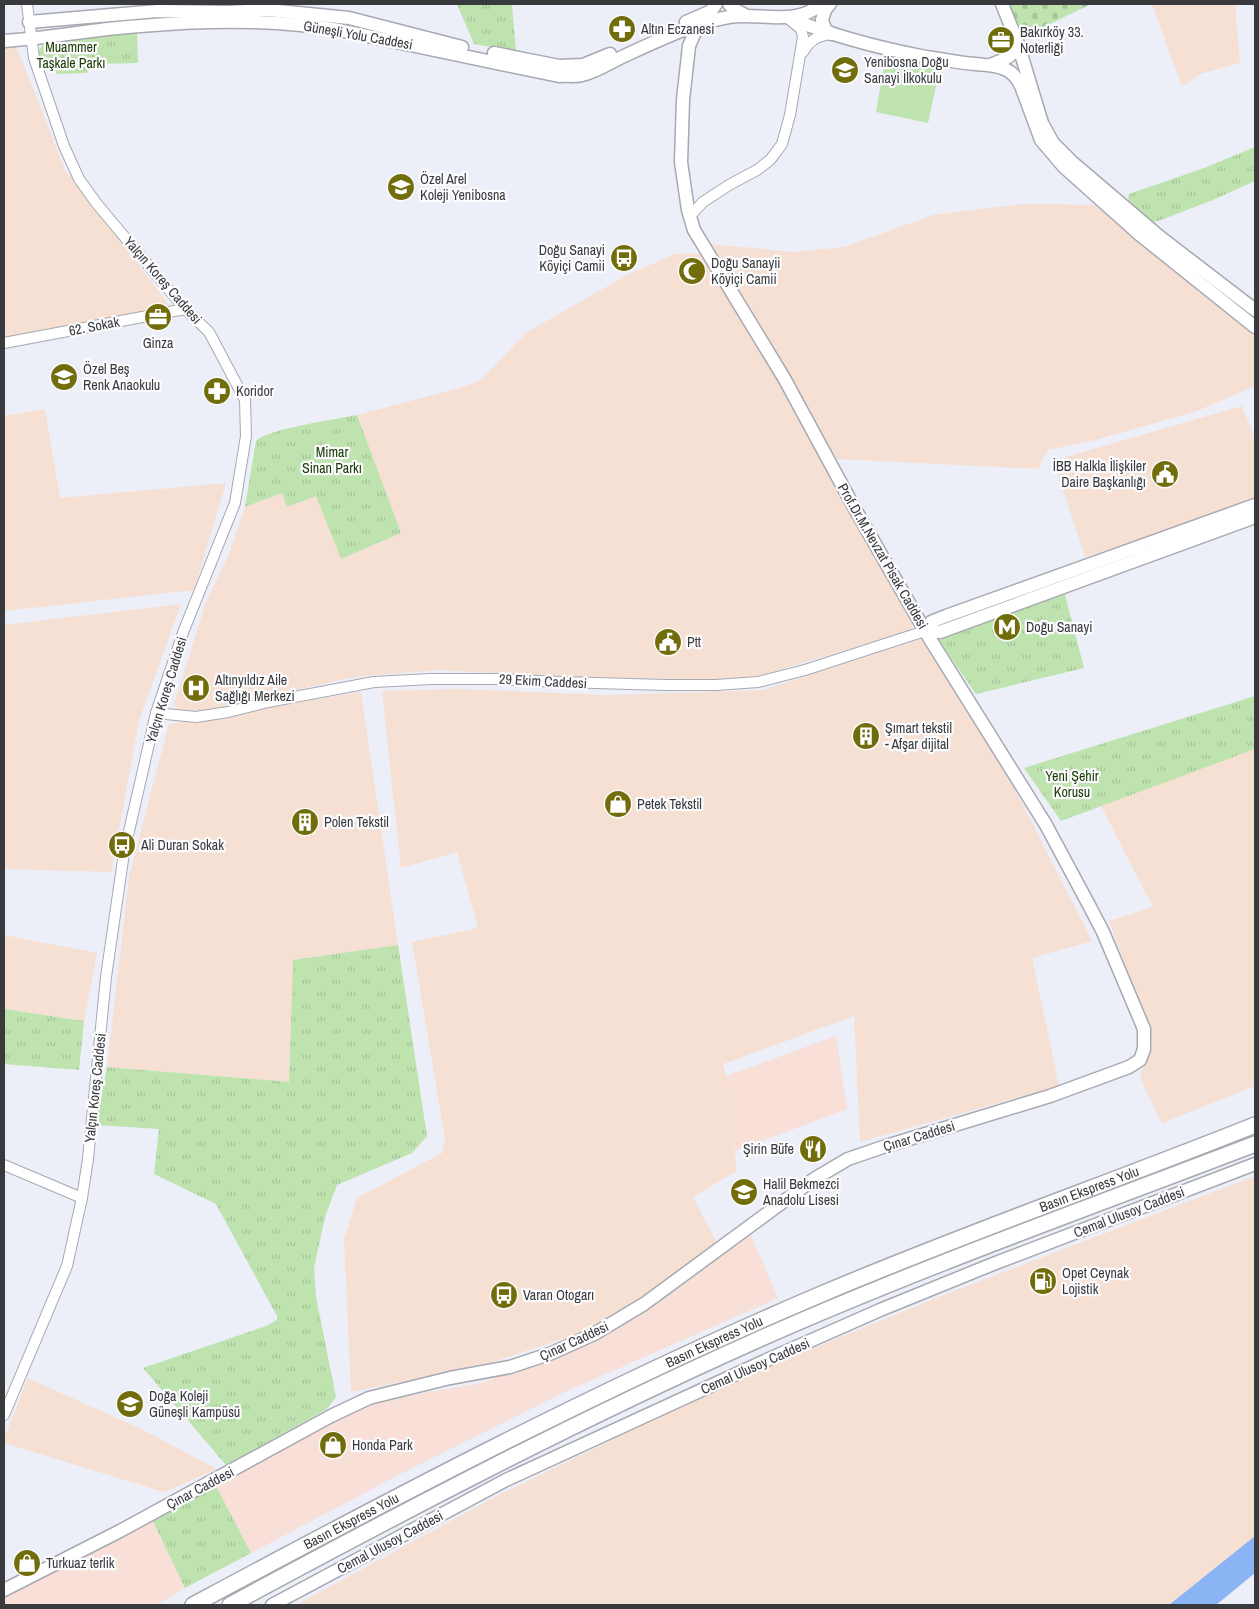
<svg xmlns="http://www.w3.org/2000/svg" width="1259" height="1609" font-family="'Archivo Narrow',sans-serif">
<defs>
<pattern id="grass-tufts" width="24" height="20" patternUnits="userSpaceOnUse" patternTransform="scale(1.25)"><rect width="24" height="20" fill="#bfe3af"/><path d="M3 7l-1-3M5 7V3M7 7l1-3M15 17l-1-3M17 17v-4M19 17l1-3" fill="none" stroke="#a5c497"/></pattern>
<pattern id="cemetery-stones" width="16" height="16" patternUnits="userSpaceOnUse" patternTransform="scale(1.25)"><rect width="16" height="16" fill="#bfe3af"/><path d="M2 7V4a2 2 0 0 1 4 0v3zM10 15v-3a2 2 0 0 1 4 0v3z" fill="#a5c497"/></pattern>
</defs>
<rect width="100%" height="100%" fill="#eceef8"/>
<!-- commercial -->
<g fill="#f8dfd7">
<path d="M836 1036 847 1109 735 1151 726 1076Z"/>
<path d="M750 1233 778 1298 567 1391 402 1473 251 1553 215 1484 360 1405 485 1382 594 1338Z"/>
<path d="M152 1519 185 1588 156 1605H4V1595Z"/>
</g>
<!-- industrial -->
<g fill="#f6e0d3">
<path d="M1152 4H1235L1240 63 1200 74 1182 87Z"/>
<path d="M4 46H16L65 170 177 315 4 349Z"/>
<path d="M1023 204 1097 205 1255 336V386L1197 411 1095 440 1048 450 1038 469 837 459 710 244 795 252 844 247 933 215Z"/>
<path d="M681 253 700 254 711 262 912 624 911 630 746 680 569 677 439 670 354 677 202 711 186 712 177 708 174 704 206 602 229 554 245 507 283 492 316 496 341 559 401 533 357 415 456 389 480 381 526 333 629 274 673 255Z"/>
<path d="M1242 406 1255 439V498L1226 512 1085 557 1057 471 1066 457Z"/>
<path d="M45 409 60 498 226 483 194 590 4 611V416Z"/>
<path d="M181 604 139 721 111 872 4 869V625Z"/>
<path d="M922 639 1008 776 1092 941 1032 958 1059 1086 860 1142 854 1016 723 1064 726 1076 737 1171 693 1197 719 1247 589 1330 481 1366 351 1392 344 1240 357 1198 442 1153 445 1140 412 942 478 928 457 852 401 868 382 691 457 689 610 695 763 690Z"/>
<path d="M361 692 398 945 293 960 289 1082 107 1067 129 877 169 724Z"/>
<path d="M1255 749V1086L1162 1123 1140 1078 1153 1041 1109 921 1153 907 1101 806Z"/>
<path d="M4 935 97 953 84 1021 4 1009Z"/>
<path d="M1255 1176V1536L1169 1605H296L493 1498 726 1384 946 1294Z"/>
<path d="M28 1378 145 1431 217 1469 164 1492 4 1443V1439Z"/>
</g>
<!-- grass -->
<g fill="url(#grass-tufts)">
<path d="M457 4H512L516 51 474 44Z"/>
<path d="M137 31 138 63 92 64 87 73 57 74 51 62 37 60 36 56 45 40Z"/>
<path d="M1255 147V181L1213 200 1158 221 1150 222 1143 218 1128 201 1129 194 1204 168Z"/>
<path d="M357 415 401 533 341 559 316 496 287 507 282 493 245 507 256 441C267 429 338 419 357 415Z"/>
<path d="M1064 591 1084 668 976 694 940 642 941 638Z"/>
<path d="M1255 696V749L1061 821 1024 768Z"/>
<path d="M398 945 427 1136 412 1153 337 1185 325 1217 314 1268 316 1297 336 1397 327 1409 226 1465 143 1368 266 1326 277 1320V1316L216 1204 154 1174 159 1129 96 1125 107 1067 289 1082 293 960Z"/>
<path d="M4 1009 84 1021 79 1070 4 1064Z"/>
<path d="M215 1484 251 1553 185 1588 152 1519Z"/>
</g>
<!-- cemetery -->
<path fill="url(#cemetery-stones)" d="M1008 4H1091L1046 26 1021 35Z"/>
<!-- pitch -->
<path fill="#bfe3af" d="M886 55 940 68 928 123 876 112Z"/>
<!-- water -->
<path fill="#8ab4f4" d="M1255 1536V1573L1216 1605H1169Z"/>
<g fill="none" stroke-linecap="round" stroke-linejoin="round">
<!-- minor casing -->
<g stroke="#a7a9b2" stroke-width="12">
<g id="minor">
<path d="M803 52C810 40 817 36 831 34"/>
<path d="M690 216 703 202 729 185 757 170 770 160 777 151 782 144 790 115 803 37 801 29 790 20"/>
<path d="M4 343 185 309"/>
<path d="M156 713 196 717 228 712 268 702 374 682 431 679H499L561 682 666 685H716L758 682 805 670 925 631"/>
<path d="M4 1165 82 1198"/>
<path d="M4 1415 67 1266 82 1198 88 1159 106 977 124 853 156 713 184 630 235 503 246 436 245 400 209 332 185 309 97 204 79 179 64 146 34 58 27 4"/>
</g>
</g>
<!-- major casing -->
<g stroke="#a7a9b2" stroke-width="15">
<g id="major">
<path d="M729 4 734 9 745 15"/>
<path d="M830 4 825 10 822 20 825 29 831 34"/>
<path d="M1002 4 1018 44 1042 123 1053 143 1072 162 1160 237 1255 310"/>
<path d="M789 18C833 36 879 48 926 57 942 59 959 63 975 64 984 65 993 65 1002 68 1012 71 1017 77 1021 86L1041 140 1064 167 1139 234 1255 327"/>
<path d="M29 22 158 11 229 12 268 10 349 18 462 47"/>
<path d="M686 22 711 11 716 4"/>
<path d="M4 41C50 38 95 29 140 26 206 20 274 19 339 30L559 76C566 75 575 77 582 75 596 72 611 62 624 56 657 41 693 23 729 17 759 12 796 27 821 4"/>
<path d="M494 53 559 66 583 65 610 54"/>
<path d="M990 65C1001 61 1014 57 1018 44"/>
<path d="M925 631 931 622 946 616 1255 505"/>
<path d="M925 631 940 632 1255 517"/>
<path d="M4 1590 120 1531 331 1416 369 1398 450 1378 510 1367 552 1353 594 1334 644 1304 814 1179 848 1159 886 1146 1050 1096 1129 1067 1140 1060 1144 1049V1029L1103 932 1090 907 1046 825 925 631 855 509 784 378 694 230 688 210 681 162 683 100 689 46 694 34 700 25"/>
<path d="M272 1605 506 1480 769 1359 880 1310 993 1264 1255 1164"/>
</g>
</g>
<!-- highway casing -->
<g stroke="#a7a9b2" stroke-width="18">
<g id="highway">
<path id="s1" d="M193 1605C400 1494 607 1385 824 1293 966 1233 1112 1182 1255 1125"/>
<path d="M230 1605C402 1512 576 1421 755 1341 919 1268 1088 1208 1255 1144"/>
</g>
</g>
<!-- minor -->
<use href="#minor" stroke="#fff" stroke-width="10"/>
<!-- major -->
<use href="#major" stroke="#fff" stroke-width="12"/>
<!-- highway -->
<use href="#highway" stroke="#fff" stroke-width="15"/>
</g>
<!-- icons -->
<defs>
<g id="pharmacy-disc" transform="scale(1.4375)"><circle r="9.5" fill="#726d0b" stroke="#fcfcfe"/><path d="M-2-6h4v4h4v4h-4v4h-4v-4h-4v-4h4Z" fill="#fff"/></g>
<g id="office-disc" transform="scale(1.4375)"><circle r="9.5" fill="#726d0b" stroke="#fcfcfe"/><path d="M-6-3h4V-5.5h4V-3h4V5H-6ZM-1-4.5V-3h2v-1.5ZM-6 0V1H6V0Z" fill="#fff"/></g>
<g id="school-disc" transform="scale(1.4375)"><circle r="9.5" fill="#726d0b" stroke="#fcfcfe"/><path d="M0-5L7-2L0 1L-7-2ZM-4 1L0 2.5L4 1V4Q0 6-4 4Z" fill="#fff"/></g>
<g id="bus-disc" transform="scale(1.4375)"><circle r="9.5" fill="#726d0b" stroke="#fcfcfe"/><path d="M-5-6H5V4H4V6H2V4H-2V6H-4V4H-5ZM-3.5-4V0h7V-4ZM-3.5 1.2v1.5H-2V1.2ZM2 1.2v1.5H3.5V1.2Z" fill="#fff"/></g>
<g id="mosque-disc" transform="scale(1.4375)"><circle r="9.5" fill="#726d0b" stroke="#fcfcfe"/><path d="M3.5-4.9A6 6 0 1 0 3.5 4.9A5 5 0 1 1 3.5-4.9Z" fill="#fff"/></g>
<g id="civic-disc" transform="scale(1.4375)"><circle r="9.5" fill="#726d0b" stroke="#fcfcfe"/><path d="M-.6-6.5H3V-4.5H.6V-3L4-1V1h2V6H-6V1h2V-1L-.6-3ZM-1.2 2.5V6h2.4V2.5Z" fill="#fff"/></g>
<g id="metro-disc" transform="scale(1.4375)"><circle r="9.5" fill="#726d0b" stroke="#fcfcfe"/><path d="M-5.5 5V-5H-3L0 0L3-5H5.5V5H3V-.5L0 4L-3-.5V5Z" fill="#fff"/></g>
<g id="hospital-disc" transform="scale(1.4375)"><circle r="9.5" fill="#726d0b" stroke="#fcfcfe"/><path d="M-5-5h3v3.5h4V-5h3V5h-3V1.5h-4V5h-3Z" fill="#fff"/></g>
<g id="building-disc" transform="scale(1.4375)"><circle r="9.5" fill="#726d0b" stroke="#fcfcfe"/><path d="M-4-6H4V6H1V3H-1V6H-4ZM-2.5-4.3h1.7v1.8h-1.7ZM.8-4.3h1.7v1.8H.8ZM-2.5-1h1.7V.8h-1.7ZM.8-1h1.7V.8H.8Z" fill="#fff"/></g>
<g id="shop-disc" transform="scale(1.4375)"><circle r="9.5" fill="#726d0b" stroke="#fcfcfe"/><path d="M-5-2.5h2.3a2.7 3.5 0 0 1 5.4 0H5L5.5 6h-11ZM-1.5-2.5h3a1.5 2.3 0 0 0-3 0Z" fill="#fff"/></g>
<g id="restaurant-disc" transform="scale(1.4375)"><circle r="9.5" fill="#726d0b" stroke="#fcfcfe"/><path d="M-5-6h1v4h1v-4h1v4h1v-4h1v5L-1.5 .5V6h-2V.5L-5-1ZM5-6V6H3V1.5H1.5Q1.5-4 5-6Z" fill="#fff"/></g>
<g id="fuel-disc" transform="scale(1.4375)"><circle r="9.5" fill="#726d0b" stroke="#fcfcfe"/><path d="M-5.5-6h7V0h2V4h1.3V-2.5L3-4.5l.8-.8L6-3V5H2.5V1h-1V6h-7ZM-4.2-4.7v3.2H.2V-4.7Z" fill="#fff"/></g>
</defs>
<g fill-rule="evenodd">
<use href="#pharmacy-disc" x="622" y="29"/>
<use href="#office-disc" x="1001" y="40"/>
<use href="#school-disc" x="845" y="70"/>
<use href="#school-disc" x="401" y="187"/>
<use href="#bus-disc" x="624" y="258"/>
<use href="#mosque-disc" x="692" y="271"/>
<use href="#office-disc" x="158" y="317"/>
<use href="#school-disc" x="64" y="377"/>
<use href="#pharmacy-disc" x="217" y="391"/>
<use href="#civic-disc" x="1165" y="474"/>
<use href="#metro-disc" x="1007" y="627"/>
<use href="#civic-disc" x="668" y="642"/>
<use href="#hospital-disc" x="196" y="688"/>
<use href="#building-disc" x="866" y="736"/>
<use href="#shop-disc" x="618" y="804"/>
<use href="#building-disc" x="305" y="822"/>
<use href="#bus-disc" x="122" y="845"/>
<use href="#restaurant-disc" x="813" y="1149"/>
<use href="#school-disc" x="744" y="1192"/>
<use href="#fuel-disc" x="1043" y="1281"/>
<use href="#bus-disc" x="504" y="1295"/>
<use href="#school-disc" x="130" y="1404"/>
<use href="#shop-disc" x="333" y="1445"/>
<use href="#shop-disc" x="27" y="1563"/>
</g>
<g text-anchor="middle" stroke-width="4.5" stroke-linejoin="round" paint-order="stroke">
<!-- poi labels -->
<g font-size="14" fill="#393a3d" stroke="#fcfcfe" text-anchor="start">
<text x="641" y="34">Altın Eczanesi</text>
<text x="1020" y="37">Bakırköy 33.<tspan x="1020" dy="16">Noterliği</tspan></text>
<text x="864" y="67">Yenibosna Doğu<tspan x="864" dy="16">Sanayi İlkokulu</tspan></text>
<text x="420" y="184">Özel Arel<tspan x="420" dy="16">Koleji Yenibosna</tspan></text>
<text x="605" y="255" text-anchor="end">Doğu Sanayi<tspan x="605" dy="16">Köyiçi Camii</tspan></text>
<text x="711" y="268">Doğu Sanayii<tspan x="711" dy="16">Köyiçi Camii</tspan></text>
<text x="158" y="348" text-anchor="middle">Ginza</text>
<text x="83" y="374">Özel Beş<tspan x="83" dy="16">Renk Anaokulu</tspan></text>
<text x="236" y="396">Koridor</text>
<text x="1146" y="471" text-anchor="end">İBB Halkla İlişkiler<tspan x="1146" dy="16">Daire Başkanlığı</tspan></text>
<text x="1026" y="632">Doğu Sanayi</text>
<text x="687" y="647">Ptt</text>
<text x="215" y="685">Altınyıldız Aile<tspan x="215" dy="16">Sağlığı Merkezi</tspan></text>
<text x="885" y="733">Şımart tekstil<tspan x="885" dy="16">- Afşar dijital</tspan></text>
<text x="637" y="809">Petek Tekstil</text>
<text x="324" y="827">Polen Tekstil</text>
<text x="141" y="850">Ali Duran Sokak</text>
<text x="794" y="1154" text-anchor="end">Şirin Büfe</text>
<text x="763" y="1189">Halil Bekmezci<tspan x="763" dy="16">Anadolu Lisesi</tspan></text>
<text x="1062" y="1278">Opet Ceynak<tspan x="1062" dy="16">Lojistik</tspan></text>
<text x="523" y="1300">Varan Otogarı</text>
<text x="149" y="1401">Doğa Koleji<tspan x="149" dy="16">Güneşli Kampüsü</tspan></text>
<text x="352" y="1450">Honda Park</text>
<text x="46" y="1568">Turkuaz terlik</text>
</g>
<!-- street labels -->
<g font-size="14" fill="#393a3d" stroke="#fcfcfe">
<text transform="translate(358 35) rotate(10)" y="5">Güneşli Yolu Caddesi</text>
<text transform="translate(163 280) rotate(49)" y="5">Yalçın Koreş Caddesi</text>
<text transform="translate(94 326) rotate(-11)" y="5">62. Sokak</text>
<text transform="translate(883 556) rotate(60)" y="5">Prof.Dr.M.Nevzat Pisak Caddesi</text>
<text transform="translate(543 681) rotate(3)" y="5">29 Ekim Caddesi</text>
<text transform="translate(166 690) rotate(-73)" y="5">Yalçın Koreş Caddesi</text>
<text transform="translate(95 1088) rotate(-84)" y="5">Yalçın Koreş Caddesi</text>
<text transform="translate(919 1136) rotate(-17)" y="5">Çınar Caddesi</text>
<text dy="5" stroke="none"><textPath href="#s1" startOffset="989">Basın Ekspress Yolu</textPath></text>
<text transform="translate(1129 1212) rotate(-21)" y="5">Cemal Ulusoy Caddesi</text>
<text transform="translate(574 1341) rotate(-25)" y="5">Çınar Caddesi</text>
<text dy="5" stroke="none"><textPath href="#s1" startOffset="584">Basın Ekspress Yolu</textPath></text>
<text transform="translate(755 1366) rotate(-24)" y="5">Cemal Ulusoy Caddesi</text>
<text transform="translate(200 1488) rotate(-28)" y="5">Çınar Caddesi</text>
<text dy="5" stroke="none"><textPath href="#s1" startOffset="179">Basın Ekspress Yolu</textPath></text>
<text transform="translate(390 1542) rotate(-28)" y="5">Cemal Ulusoy Caddesi</text>
</g>
<!-- park labels -->
<g font-size="14" fill="#153900" stroke="#fcfcfe">
<text x="71" y="52">Muammer<tspan x="71" dy="16">Taşkale Parkı</tspan></text>
<text x="332" y="457">Mimar<tspan x="332" dy="16">Sinan Parkı</tspan></text>
<text x="1072" y="781">Yeni Şehir<tspan x="1072" dy="16">Korusu</tspan></text>
</g>
</g>
<!-- border -->
<rect width="1259" height="1609" fill="none" stroke="#393a3d" stroke-width="10"/>
</svg>
